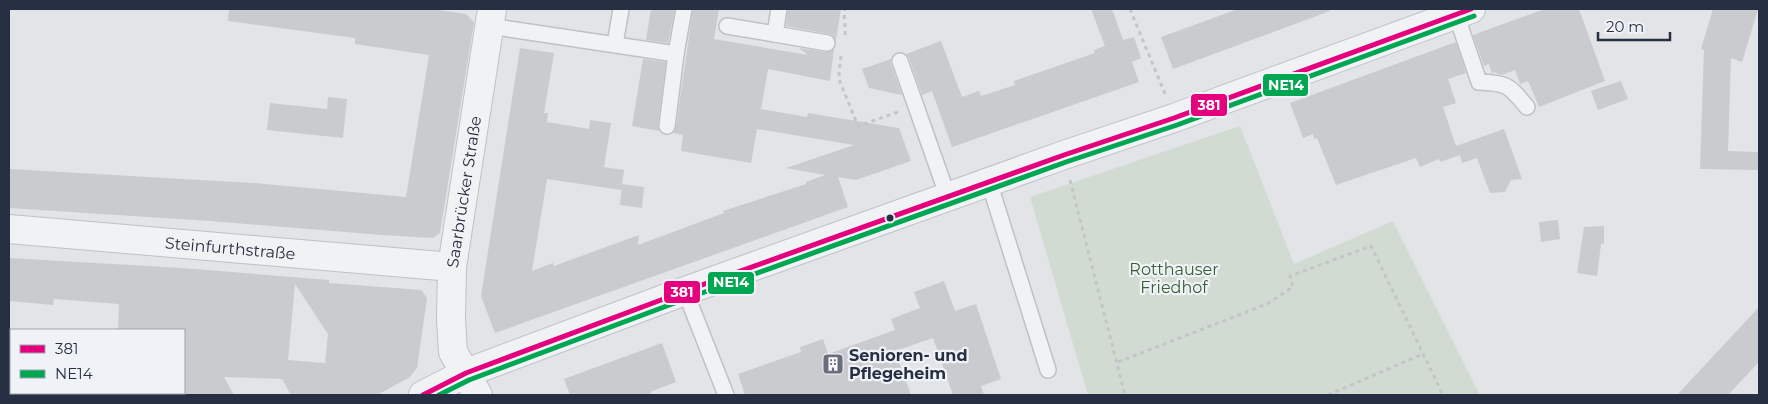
<svg xmlns="http://www.w3.org/2000/svg" width="1768" height="404" font-family="Montserrat,sans-serif">
<rect width="100%" height="100%" fill="#e2e4e7"/>
<!-- green -->
<path fill="#d1dbd2" d="M1240 126 1294 264 1393 221 1480 395H1088L1030 197Z"/>
<!-- building -->
<g fill="#c9cbcf" fill-rule="evenodd">
<path d="M229 9H432L466 14 474 22 440 233 433 238 382 235 210 221 9 208V169L253 183 406 197 429 55 355 44V38L228 21Z"/>
<path d="M651 9H675L668 43 646 40Z"/>
<path d="M693 9H719L714 39 808 55 799 48 826 52 834 49 830 81 768 69 761 109 807 117 808 113 899 128 911 161 856 180 838 177 848 207 495 333 481 296 520 48 554 53 544 113H548L547 122 589 129 590 120 611 123 604 167 624 170 622 184 644 187 642 208 620 205 622 185 621 190 547 179 532 271 553 263 554 266 639 235 638 245 724 213 723 211 806 184V182L825 175 786 168 854 145 757 129 751 163 681 151 683 135 673 133 676 127Z"/>
<path d="M788 9H841L836 40 833 36 829 34 786 26Z"/>
<path d="M1091 9H1112L1123 40 1134 37 1141 58 1132 62 1139 82 952 147 932 91 922 95 909 58 906 54 941 41 962 97 979 91 981 96 1015 85 1014 81 1095 53 1094 50 1105 46Z"/>
<path d="M1238 9H1329L1330 11 1173 69 1161 37Z"/>
<path d="M1545 9H1579L1605 81 1539 107 1528 81 1520 84 1515 70 1502 75 1497 74 1496 72 1492 73 1489 64 1484 66 1473 35Z"/>
<path d="M1713 9H1758L1742 62 1731 58 1728 151 1759 152V170L1700 169 1704 50 1701 49Z"/>
<path d="M1456 42 1466 73 1448 79 1456 103 1443 107 1456 146 1504 129 1522 179 1511 180 1505 192 1490 193 1477 158 1462 163 1460 155 1440 162 1439 159 1420 167 1416 158 1336 185 1317 138 1314 139 1313 134 1303 138 1290 103Z"/>
<path d="M643 59 666 62 658 125 659 131 632 126Z"/>
<path d="M891 59V64L902 95 869 88 862 69Z"/>
<path d="M1621 81 1628 99 1598 110 1591 91Z"/>
<path d="M328 97 347 99 343 138 267 130 270 103 327 109Z"/>
<path d="M1558 220 1560 239 1541 242 1539 222Z"/>
<path d="M1604 226V244H1601L1597 276 1577 273 1584 227Z"/>
<path d="M9 258 182 268 329 280V283L421 290 427 298 417 368 410 377 377 395H291L282 379 224 377 234 395H184V330H118L119 304 54 299 53 305 9 301ZM295 284 328 334 325 363 288 360Z"/>
<path d="M944 281 955 311 976 304 1001 379 981 386 984 395H953L933 338 895 351 911 395H745L738 374 801 352 800 347 823 339 828 354 895 330 891 319 920 308 914 292Z"/>
<path d="M1759 307V362L1728 395H1677Z"/>
<path d="M662 343 676 382 650 392 651 395H570L564 379Z"/>
</g>
<g fill="none" stroke-linecap="round" stroke-linejoin="round">
<!-- service casing -->
<g stroke="#bfc1c5" stroke-width="18">
<g id="service">
<path d="M1456 14 1479 82C1509 83 1509 86 1527 107"/>
<path d="M489 26 676 54 667 126"/>
<path d="M727 26 775 34 779 9"/>
<path d="M775 34 827 43"/>
<path d="M615 44 621 9"/>
<path d="M676 54 684 9"/>
<path d="M900 61 948 197"/>
<path d="M989 182 1048 370"/>
<path d="M685 291 726 395"/>
</g>
</g>
<!-- minor casing -->
<g stroke="#bfc1c5" stroke-width="30">
<g id="minor">
<path id="s1" d="M9 229 452 267"/>
<path d="M423 395 466 373 685 291 1064 155 1174 118 1471 9"/>
<path id="s2" d="M478 395 453 352 451 319 452 267 492 9"/>
</g>
</g>
<!-- path -->
<g stroke="#c4c5ca" stroke-width="3" stroke-dasharray="4 4" stroke-linecap="butt">
<path d="M1130 9 1165 94"/>
<path d="M845 35C846 26 843 18 845 9"/>
<path d="M841 56 839 73 840 82 858 126 898 112"/>
<path d="M1070 180 1125 395"/>
<path d="M1118 362 1267 304 1293 287 1290 276 1371 246 1443 395"/>
<path d="M1328 395 1423 354"/>
</g>
<!-- service -->
<use href="#service" stroke="#f1f2f4" stroke-width="15"/>
<!-- minor -->
<use href="#minor" stroke="#f1f2f4" stroke-width="28"/>
<!-- bus-1 casing -->
<g stroke="#eff2f7" stroke-width="9">
<path id="bus-1" d="M423 395 466 373 685 291 1064 155 1174 118 1471 9"/>
</g>
<!-- bus-2 casing -->
<g stroke="#eff2f7" stroke-width="9">
<path id="bus-2" d="M439 395 469 380 688 298 1066 162 1177 125 1474 16"/>
</g>
<!-- bus-1 -->
<use href="#bus-1" stroke="#e5007d" stroke-width="5"/>
<!-- bus-2 -->
<use href="#bus-2" stroke="#00a651" stroke-width="5"/>
</g>
<!-- icons -->
<defs>
<g id="building-square" transform="scale(1.125)"><rect x="-9" y="-9" width="18" height="18" rx="4" fill="#686e7c" stroke="#eff2f7"/><path d="M-4-6H4V6H1V3H-1V6H-4ZM-2.5-4.3h1.7v1.8h-1.7ZM.8-4.3h1.7v1.8H.8ZM-2.5-1h1.7V.8h-1.7ZM.8-1h1.7V.8H.8Z" fill="#fff"/></g>
</defs>
<g fill-rule="evenodd">
<use href="#building-square" x="833" y="364"/>
</g>
<!-- markers -->
<circle fill="#272f42" stroke="#eff2f7" stroke-width="2" cx="890" cy="218" r="4.5"/>
<g text-anchor="middle" stroke-width="4.5" stroke-linejoin="round" paint-order="stroke">
<!-- street labels -->
<g font-size="16" fill="#272f42" stroke="#eff2f7">
<text dy="6" stroke="none"><textPath href="#s2" startOffset="211">Saarbrücker Straße</textPath></text>
<text dy="6" stroke="none"><textPath href="#s1" startOffset="222">Steinfurthstraße</textPath></text>
</g>
<!-- park labels -->
<g font-size="16" fill="#385f33" stroke="#eff2f7">
<text x="1174" y="275">Rotthauser<tspan x="1174" dy="18">Friedhof</tspan></text>
</g>
<!-- poi labels -->
<g font-size="16" font-weight="bold" fill="#272f42" stroke="#eff2f7" text-anchor="start">
<text x="849" y="361">Senioren- und<tspan x="849" dy="18">Pflegeheim</tspan></text>
</g>
</g>
<g stroke="#eff2f7" stroke-width="2">
<rect x="1262" y="73" width="47" height="24" rx="5" fill="#00a651"/>
<rect x="1190" y="93" width="38" height="24" rx="5" fill="#e5007d"/>
<rect x="707" y="271" width="48" height="24" rx="5" fill="#00a651"/>
<rect x="663" y="280" width="38" height="24" rx="5" fill="#e5007d"/>
</g>
<g font-size="14" text-anchor="middle" font-weight="bold" fill="#fff">
<text x="1286" y="90">NE14</text>
<text x="1209" y="110">381</text>
<text x="731" y="287">NE14</text>
<text x="682" y="297">381</text>
</g>
<!-- border -->
<rect width="1768" height="404" fill="none" stroke="#272f42" stroke-width="20"/>
<!-- legend -->
<rect x="10" y="329" width="175" height="65" fill="#eff2f7" stroke="#9fa4af"/>
<rect x="20" y="345" width="25" height="8" fill="#e5007d" stroke="#9fa4af"/>
<text x="55" y="354" font-size="15" fill="#272f42">381</text>
<rect x="20" y="370" width="25" height="8" fill="#00a651" stroke="#9fa4af"/>
<text x="55" y="379" font-size="15" fill="#272f42">NE14</text>
<!-- scale -->
<path d="M1598 32v8h72v-8" fill="none" stroke="#272f42" stroke-width="2.5"/>
<text x="1606" y="32" font-size="15" fill="#272f42" stroke="#eff2f7" stroke-width="4" paint-order="stroke">20 m</text>
</svg>
